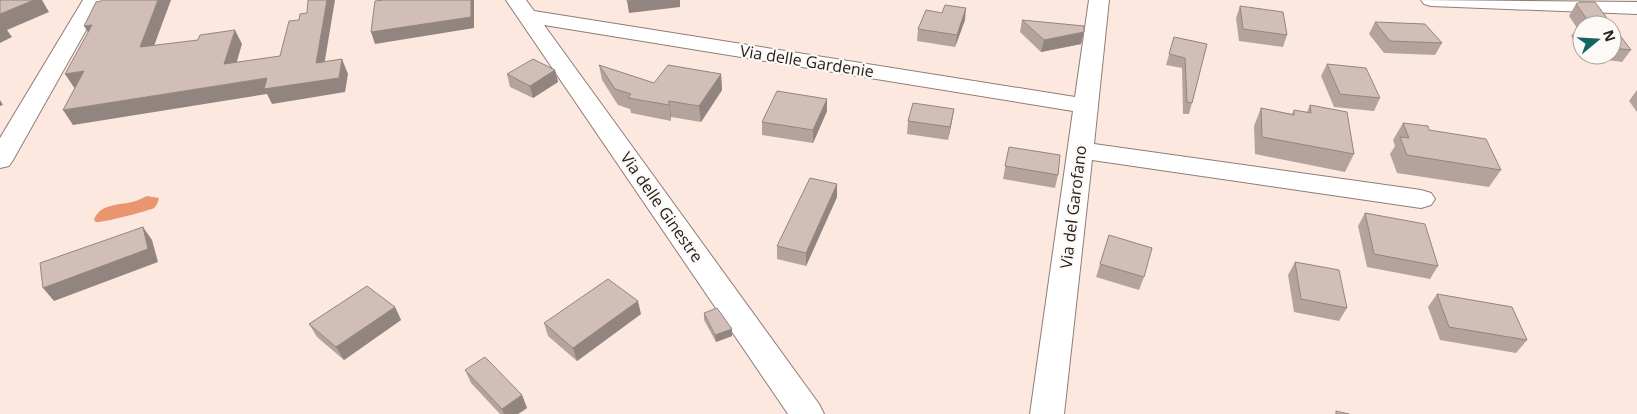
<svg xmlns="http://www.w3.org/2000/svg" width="1637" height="414" font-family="'Open Sans',sans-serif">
<rect width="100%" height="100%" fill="#fce8df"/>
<!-- water -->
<path fill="#e89570" d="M147 196 159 198C158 202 157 205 154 208 148 211 102 223 96 222L94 220C99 204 119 205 132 202 137 201 142 198 147 196Z"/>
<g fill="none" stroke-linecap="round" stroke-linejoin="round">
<!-- minor casing -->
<g stroke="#8f7d76" stroke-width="2">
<g id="minor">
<path d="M83 0H103L13 160 9 166 0 168V138Z"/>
<path d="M506 0H526L534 11 1075 97 1089 0H1109L1094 144 1421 190 1431 193 1435 199 1431 205 1421 208 1092 160 1064 414H1030L1073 111 544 25 819 404 824 414H788Z"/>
</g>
</g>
<!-- tertiary casing -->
<g stroke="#8f7d76" stroke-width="2">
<path id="tertiary" d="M1421 0 1637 2V14L1431 6 1424 4Z"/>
</g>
<!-- minor -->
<use href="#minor" fill="#fff" fill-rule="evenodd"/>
<!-- tertiary -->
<use href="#tertiary" fill="#fff" fill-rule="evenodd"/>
</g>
<!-- wall -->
<g fill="#b4a39d">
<path d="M1576 4 1612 25H1582V52L1571 36 1577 28 1569 16Z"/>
<path d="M1240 6 1287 35 1283 47 1239 41 1236 18Z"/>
<path d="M965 20 955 47 917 41 918 29Z"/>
<path d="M1022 20 1084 32 1081 44 1041 52 1020 32Z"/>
<path d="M1375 22 1442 43 1435 55 1384 53 1369 34Z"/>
<path d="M1612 25 1631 50 1622 62 1585 57 1584 55H1612Z"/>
<path d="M1174 37 1207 44 1192 103 1189 114H1183L1182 68 1166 65Z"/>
<path d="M1327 64 1380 98 1374 111 1334 107 1321 76Z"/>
<path d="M599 65 654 83 721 74 722 90 701 122 671 117V121L631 113 630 109 618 105 602 80Z"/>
<path d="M555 70 558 82 533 98 510 87 507 74Z"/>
<path d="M1637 90V112L1629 101Z"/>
<path d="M1310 105 1354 154 1345 172 1255 154 1254 126 1261 108 1292 114 1294 110 1307 112Z"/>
<path d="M954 109 952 121 948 140 907 134 908 121Z"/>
<path d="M827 111 813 143 762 135V122Z"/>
<path d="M1403 123 1429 130 1501 170 1489 187 1397 173 1390 154 1395 146 1393 140Z"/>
<path d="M1009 147 1058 175 1055 188 1003 179Z"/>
<path d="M837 197 806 266 777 259V246Z"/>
<path d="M1365 213 1438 266 1430 279 1367 267 1358 226Z"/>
<path d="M1109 235 1144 277 1139 290 1096 277Z"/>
<path d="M1295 262 1347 308 1339 321 1294 312 1288 275Z"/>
<path d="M1437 294 1527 340 1516 353 1440 340 1428 307Z"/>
<path d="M395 307 401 320 344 360 317 337 309 324Z"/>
<path d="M704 313 732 329V336L716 342 704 320Z"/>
<path d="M641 314 577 361 548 336 544 323Z"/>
<path d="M465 370 522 395 527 408 518 414H500L471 383Z"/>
</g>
<!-- shaded-wall -->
<g fill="#92857f">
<path d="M34 0H42L49 12 7 30 12 37 0 43V14Z"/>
<path d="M158 0H171L148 62 140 47Z"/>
<path d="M327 0H335L322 78 316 63Z"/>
<path d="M471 0H474V28L375 44 371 32Z"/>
<path d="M639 0H680V7L629 13 627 1Z"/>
<path d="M966 8 965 20 955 47 957 35Z"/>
<path d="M92 25 93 40 84 26Z"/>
<path d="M235 30 242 44 232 78 224 64Z"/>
<path d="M1084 32 1081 44 1041 52 1044 40Z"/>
<path d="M342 59 348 74 345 92 272 104 267 94 73 125 63 110 267 78Z"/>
<path d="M555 70 558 82 533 98 530 86Z"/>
<path d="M84 71 75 89 65 74Z"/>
<path d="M721 74 722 90 701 122 699 106Z"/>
<path d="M827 99V111L813 143V130Z"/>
<path d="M0 100 3 105 0 106Z"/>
<path d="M669 101 671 117V121L669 105Z"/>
<path d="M954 109 952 121 948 140 950 127Z"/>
<path d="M837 184V197L806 266V253Z"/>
<path d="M143 227 152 240 158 262 54 301 43 288Z"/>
<path d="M638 301 641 314 577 361 573 348Z"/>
<path d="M395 307 401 320 344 360 336 347Z"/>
<path d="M732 329V336L716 342 715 335Z"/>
<path d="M522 395 527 408 518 414H504L502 409Z"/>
</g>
<!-- building -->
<g fill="#d1beb6" stroke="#92857f">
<path d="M0 0H34L0 14Z"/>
<path d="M102 0H158L140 47 198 40 200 35 235 30 224 64 280 56 289 21 299 20 300 14 307 13 308 0H327L316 63 342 59 339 78 264 89 267 78 63 110 84 71 65 74 92 25 84 26 96 2 101 1Z"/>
<path d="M384 0H471V17L371 32 375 1Z"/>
<path d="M627 0H639L627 1Z"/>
<path d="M1580 2H1595L1612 25H1591L1576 4Z"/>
<path d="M945 5 966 8 957 35 918 29 926 10 942 13Z"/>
<path d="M1240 6 1283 12 1287 35 1243 29Z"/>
<path d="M1022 20 1084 26V32L1044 40Z"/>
<path d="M1375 22 1425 24 1442 43 1390 41Z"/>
<path d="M1612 25 1631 50 1612 48Z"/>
<path d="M1174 37 1207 44 1192 103 1187 102 1185 58 1169 54Z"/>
<path d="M533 59 555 70 530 86 507 74Z"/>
<path d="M1327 64 1366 68 1380 98 1340 94Z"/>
<path d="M599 65 654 83 668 65 721 74 699 106 669 101V105L628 98 631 94 615 89Z"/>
<path d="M777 91 827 99 813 130 762 122Z"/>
<path d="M913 103 954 109 950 127 908 121Z"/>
<path d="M1310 105 1347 112 1354 154 1262 137 1261 108 1294 115V110L1311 113Z"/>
<path d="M1403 123 1428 126 1429 130 1486 139 1501 170 1407 155 1400 137 1409 138Z"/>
<path d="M1009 147 1060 155 1058 175 1005 166Z"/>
<path d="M810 178 837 184 806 253 777 246Z"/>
<path d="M1365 213 1425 224 1438 266 1374 254Z"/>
<path d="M143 227 148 249 43 288 40 263Z"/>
<path d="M1109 235 1152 248 1144 277 1100 264Z"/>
<path d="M1295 262 1339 270 1347 308 1301 299Z"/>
<path d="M608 279 638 301 573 348 544 323Z"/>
<path d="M367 286 395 307 336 347 309 324Z"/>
<path d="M1437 294 1512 307 1527 340 1449 327Z"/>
<path d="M717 308 732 329 715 335 704 313Z"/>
<path d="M485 357 522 395 502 409 465 370Z"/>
<path d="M1336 411 1349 414H1336Z"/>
</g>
<g text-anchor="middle" stroke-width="4.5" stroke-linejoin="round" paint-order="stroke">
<!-- street labels -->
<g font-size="16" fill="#241d1a" stroke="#fdf9f7">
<text transform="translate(807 61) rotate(9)" y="6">Via delle Gardenie</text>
<text transform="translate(662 207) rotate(55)" y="6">Via delle Ginestre</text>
<text transform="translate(1073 207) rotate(-83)" y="6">Via del Garofano</text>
</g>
</g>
<!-- north arrow -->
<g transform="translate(1597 40) rotate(72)"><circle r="24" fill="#fdf9f7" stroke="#a6a19f"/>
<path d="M0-4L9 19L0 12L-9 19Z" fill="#156464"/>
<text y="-8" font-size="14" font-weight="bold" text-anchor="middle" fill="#241d1a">N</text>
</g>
</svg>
